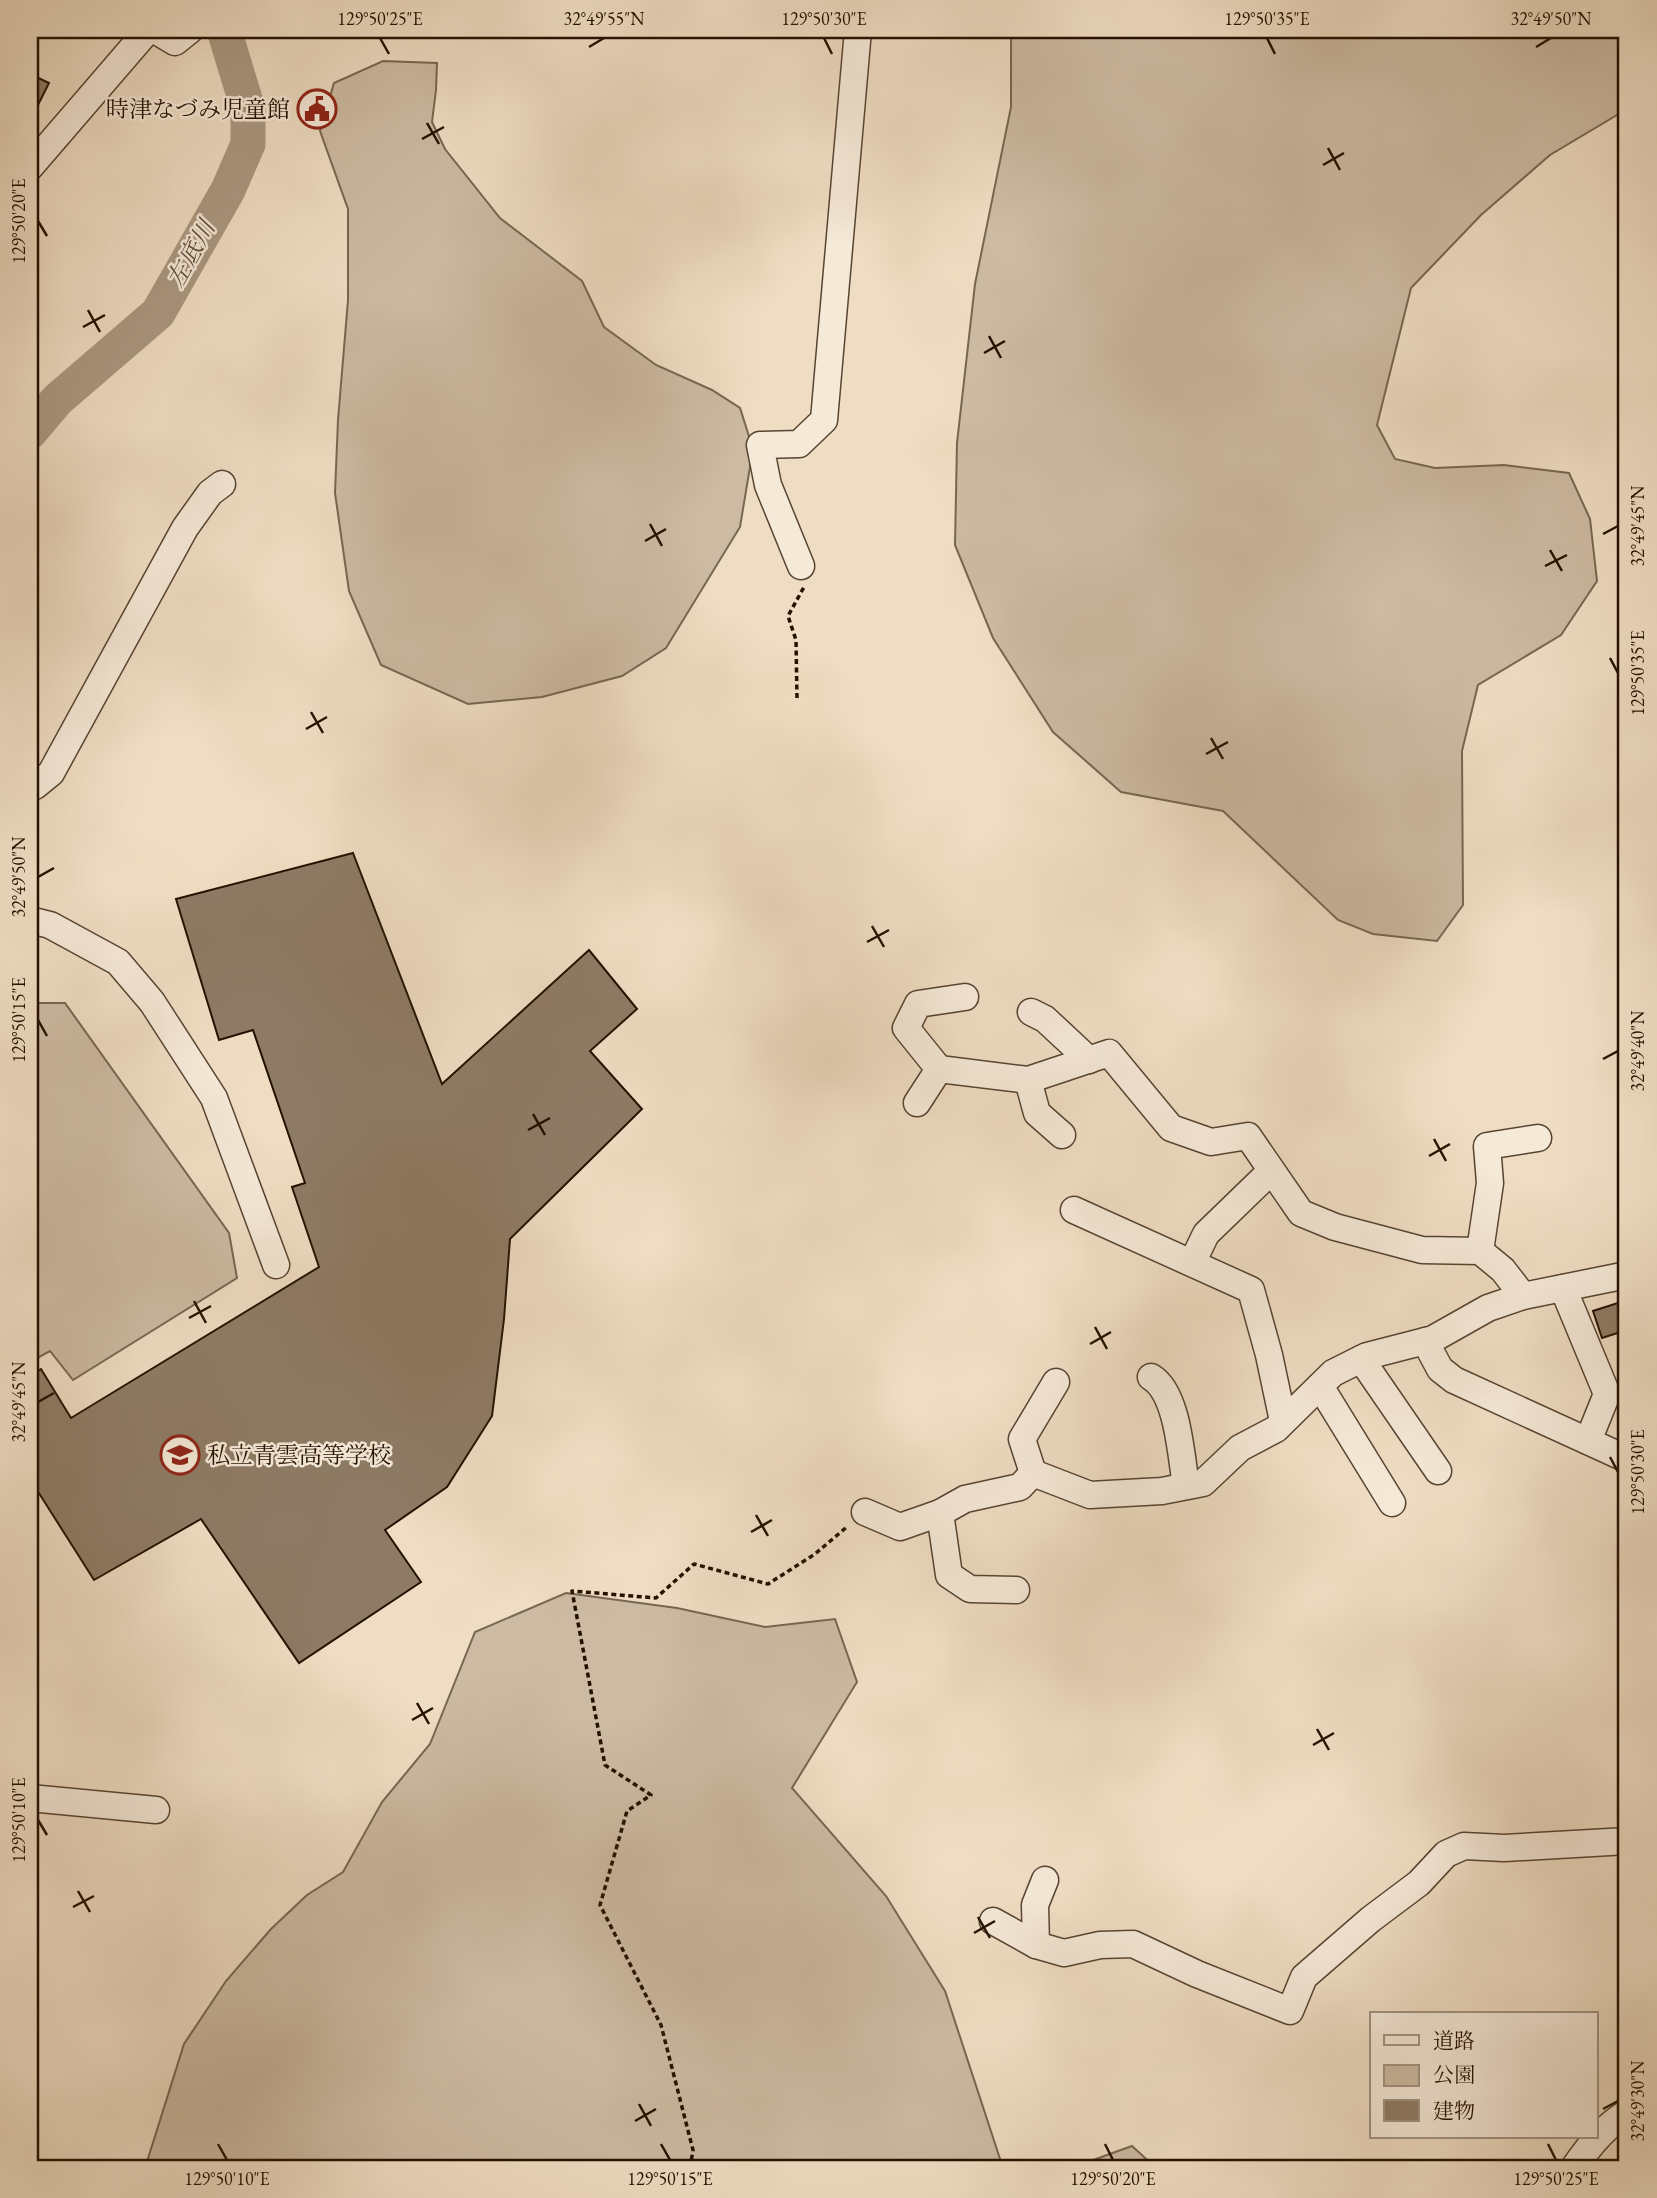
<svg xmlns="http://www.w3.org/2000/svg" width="1657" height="2198" font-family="'EB Garamond','Noto Serif JP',serif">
<rect width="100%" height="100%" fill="#efddc3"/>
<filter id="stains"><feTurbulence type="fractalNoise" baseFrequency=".00286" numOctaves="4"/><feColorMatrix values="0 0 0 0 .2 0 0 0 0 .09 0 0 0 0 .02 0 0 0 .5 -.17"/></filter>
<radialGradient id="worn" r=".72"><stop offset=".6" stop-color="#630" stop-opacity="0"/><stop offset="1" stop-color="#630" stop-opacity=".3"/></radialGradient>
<!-- green -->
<g fill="#ccbaa2" stroke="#786651" stroke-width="2">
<path d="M1011 30H1627V109L1550 155 1481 215 1411 288 1377 425 1395 459 1435 468 1504 465 1569 473 1590 519 1597 581 1561 635 1478 685 1462 751 1463 905 1437 941 1373 934 1338 920 1223 811 1121 792 1053 732 993 638 955 545 957 443 975 284 1011 107Z"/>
<path d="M383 61 437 63 436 90 432 122 445 149 500 218 582 281 604 327 656 365 712 390 740 408 753 449 740 527 666 648 622 676 542 697 468 704 381 665 349 591 335 493 338 420 348 300V209L320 131 334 83Z"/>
<path d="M30 1003H65L229 1233 237 1278 73 1380 50 1351 30 1362Z"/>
<path d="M566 1593 677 1608 765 1627 835 1619 857 1682 792 1788 886 1896 945 1991 1003 2168H145L184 2044 226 1981 271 1929 307 1895 343 1872 382 1802 430 1744 475 1632Z"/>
<path d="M1132 2146 1156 2168H1071Z"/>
</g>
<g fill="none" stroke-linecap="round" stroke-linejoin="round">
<!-- river -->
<path stroke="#aa9881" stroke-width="35" d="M30 432 57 400 158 313 228 190 248 144V109L224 30"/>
</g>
<!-- building -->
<g fill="#8e7b65" stroke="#241100" stroke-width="2">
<path d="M30 74 49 83 33 115 30 114Z"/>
<path d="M353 853 442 1084 589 950 637 1009 590 1051 642 1109 510 1239 504 1319 492 1416 447 1487 385 1530 421 1582 299 1663 201 1519 94 1580 30 1479V1375L41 1369 71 1418 319 1267 292 1187 305 1183 253 1030 219 1040 176 899Z"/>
<path d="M1627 1300V1330L1602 1338 1593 1311Z"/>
<path d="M1627 1359V1388L1620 1361Z"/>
</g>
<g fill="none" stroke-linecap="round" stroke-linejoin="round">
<!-- minor casing -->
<g stroke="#574431" stroke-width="29">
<g id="minor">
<path d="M155 30 175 42 190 30"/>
<path d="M30 167 148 30"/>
<path d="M801 566 768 485 760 445 799 444 824 420 858 30"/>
<path d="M30 787 35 786 51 773 185 528 210 493 222 484"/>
<path d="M30 920 50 925 118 962 152 1002 214 1098 276 1265"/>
<path d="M965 997 918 1004 906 1028 939 1069 1028 1080 1109 1053 1171 1128 1211 1142 1248 1136 1301 1213 1335 1227 1422 1250 1480 1251 1503 1270 1523 1296"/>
<path d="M1031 1012 1045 1019 1089 1060"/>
<path d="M1028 1080 1037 1113 1062 1135"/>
<path d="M917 1103 939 1069"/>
<path d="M1074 1210 1251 1290 1269 1355 1283 1421"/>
<path d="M1480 1251 1490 1183 1487 1146 1538 1138"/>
<path d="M1192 1263 1206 1234 1270 1172"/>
<path d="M1563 1288 1607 1394 1588 1441"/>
<path d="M1425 1341 1440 1369 1454 1380 1627 1459"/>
<path d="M1361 1359 1438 1471"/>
<path d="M1151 1377C1178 1393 1181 1456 1186 1486"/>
<path d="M1320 1386 1392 1503"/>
<path d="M1033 1473 1022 1439 1056 1382"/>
<path d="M865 1512 900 1527 940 1513 965 1499 1020 1487 1033 1473 1090 1495 1162 1491 1203 1483 1240 1448 1276 1429 1333 1373 1367 1356 1433 1339 1488 1308 1523 1296 1627 1275"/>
<path d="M940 1513 949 1575 970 1589 1016 1590"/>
<path d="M30 1798 156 1810"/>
<path d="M993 1921 1036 1945 1064 1953 1100 1945 1133 1944 1197 1974 1290 2011 1304 1977 1371 1919 1419 1883 1446 1854 1464 1846 1504 1848 1627 1841"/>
<path d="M1036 1945 1035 1905 1045 1880"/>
<path d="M1574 2168C1588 2147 1605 2126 1627 2113"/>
</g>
</g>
<!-- path -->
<g stroke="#241100" stroke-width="3.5" stroke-dasharray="5 3.5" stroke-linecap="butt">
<path d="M797 698 796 640 788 616 804 587"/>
<path d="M690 2168 693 2150 661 2025 600 1905 627 1811 651 1795 605 1765 572 1591 656 1598 694 1564 768 1584 815 1554 848 1526"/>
</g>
<!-- minor -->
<use href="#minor" stroke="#f5e9d8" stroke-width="26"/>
</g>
<!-- ticks -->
<path fill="none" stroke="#241100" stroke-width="2.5" d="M380 38 389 54M824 38 832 54M1267 38 1275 54M589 47 604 38M1536 47 1551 38M427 123 439 144M422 139 444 127M1328 148 1340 170M1323 165 1344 153M38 221 47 236M88 310 100 332M83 327 105 315M989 336 1001 358M984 353 1005 341M650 524 662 546M1603 534 1618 526M645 541 666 529M1550 550 1562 571M1545 566 1567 555M1610 658 1618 673M311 712 323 733M306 729 327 717M1211 738 1223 759M1206 754 1228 742M38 877 54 868M872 926 884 947M867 942 889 930M38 1020 47 1036M1603 1059 1618 1051M533 1114 545 1135M528 1130 550 1118M1434 1139 1446 1161M1429 1156 1450 1144M194 1301 206 1323M189 1318 211 1306M1095 1327 1107 1349M1090 1344 1111 1332M38 1402 54 1393M1610 1457 1618 1472M756 1515 768 1536M751 1532 772 1520M417 1703 429 1724M412 1720 433 1708M1317 1729 1329 1750M1313 1745 1334 1733M38 1820 47 1835M78 1891 90 1912M73 1907 94 1896M978 1917 990 1938M974 1933 995 1921M639 2104 651 2126M1603 2109 1618 2101M635 2121 656 2109M218 2144 227 2160M661 2144 670 2160M1105 2144 1113 2160M1548 2144 1556 2160"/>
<!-- icons -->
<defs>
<g id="civic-ring" transform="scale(2.0125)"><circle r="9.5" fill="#f5e9d8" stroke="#8f2418" stroke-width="1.5"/><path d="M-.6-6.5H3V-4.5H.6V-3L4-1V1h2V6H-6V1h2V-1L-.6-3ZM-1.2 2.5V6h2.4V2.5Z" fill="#8f2418"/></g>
<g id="school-ring" transform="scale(2.0125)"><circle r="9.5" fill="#f5e9d8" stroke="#8f2418" stroke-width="1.5"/><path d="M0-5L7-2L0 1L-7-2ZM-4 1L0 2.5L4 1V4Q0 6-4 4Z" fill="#8f2418"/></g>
</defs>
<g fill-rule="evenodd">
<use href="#civic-ring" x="317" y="109"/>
<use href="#school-ring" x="180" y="1455"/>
</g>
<g text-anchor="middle" stroke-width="5" stroke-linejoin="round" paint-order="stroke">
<!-- poi labels -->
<g font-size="23" fill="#241100" stroke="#f5e9d8" text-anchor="end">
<text x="290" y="117">時津なづみ児童館</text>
<text x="207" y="1463" text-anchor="start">私立青雲高等学校</text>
</g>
<!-- water labels -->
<g font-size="24" font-style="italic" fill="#604e3a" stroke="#f5e9d8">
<text transform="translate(191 254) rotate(-61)" y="8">左底川</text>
</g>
</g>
<!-- margin -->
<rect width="1657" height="2198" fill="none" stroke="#efddc3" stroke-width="77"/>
<!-- legend -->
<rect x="1370" y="2012" width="228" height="126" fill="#f5e9d8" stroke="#a19382" stroke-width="2"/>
<rect x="1384" y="2035" width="35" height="10" fill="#f5e9d8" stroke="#a19382" stroke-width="2"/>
<text x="1433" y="2048" font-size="21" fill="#241100">道路</text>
<rect x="1384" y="2065" width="35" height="21" fill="#ccbaa2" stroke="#a19382" stroke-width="2"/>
<text x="1433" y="2082" font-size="21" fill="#241100">公園</text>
<rect x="1384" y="2100" width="35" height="21" fill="#8e7b65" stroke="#a19382" stroke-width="2"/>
<text x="1433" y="2118" font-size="21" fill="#241100">建物</text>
<rect x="38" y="38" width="1580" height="2122" fill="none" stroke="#241100" stroke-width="2.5"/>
<g font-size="18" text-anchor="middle" fill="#241100">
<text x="380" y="25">129°50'25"E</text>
<text x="604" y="25">32°49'55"N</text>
<text x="824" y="25">129°50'30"E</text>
<text x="1267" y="25">129°50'35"E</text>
<text x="1551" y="25">32°49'50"N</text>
<text transform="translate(19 221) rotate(-90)" y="6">129°50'20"E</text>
<text transform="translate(1638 526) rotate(-90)" y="6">32°49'45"N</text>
<text transform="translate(1638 673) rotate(-90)" y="6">129°50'35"E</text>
<text transform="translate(19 877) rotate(-90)" y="6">32°49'50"N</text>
<text transform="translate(19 1020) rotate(-90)" y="6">129°50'15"E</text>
<text transform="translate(1638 1051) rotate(-90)" y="6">32°49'40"N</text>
<text transform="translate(19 1402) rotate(-90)" y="6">32°49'45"N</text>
<text transform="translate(1638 1472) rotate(-90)" y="6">129°50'30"E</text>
<text transform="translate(19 1820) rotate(-90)" y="6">129°50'10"E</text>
<text transform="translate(1638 2101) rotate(-90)" y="6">32°49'30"N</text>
<text x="227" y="2185">129°50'10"E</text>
<text x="670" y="2185">129°50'15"E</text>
<text x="1113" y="2185">129°50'20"E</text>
<text x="1556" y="2185">129°50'25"E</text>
</g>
<rect width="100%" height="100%" filter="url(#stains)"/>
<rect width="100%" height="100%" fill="url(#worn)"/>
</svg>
